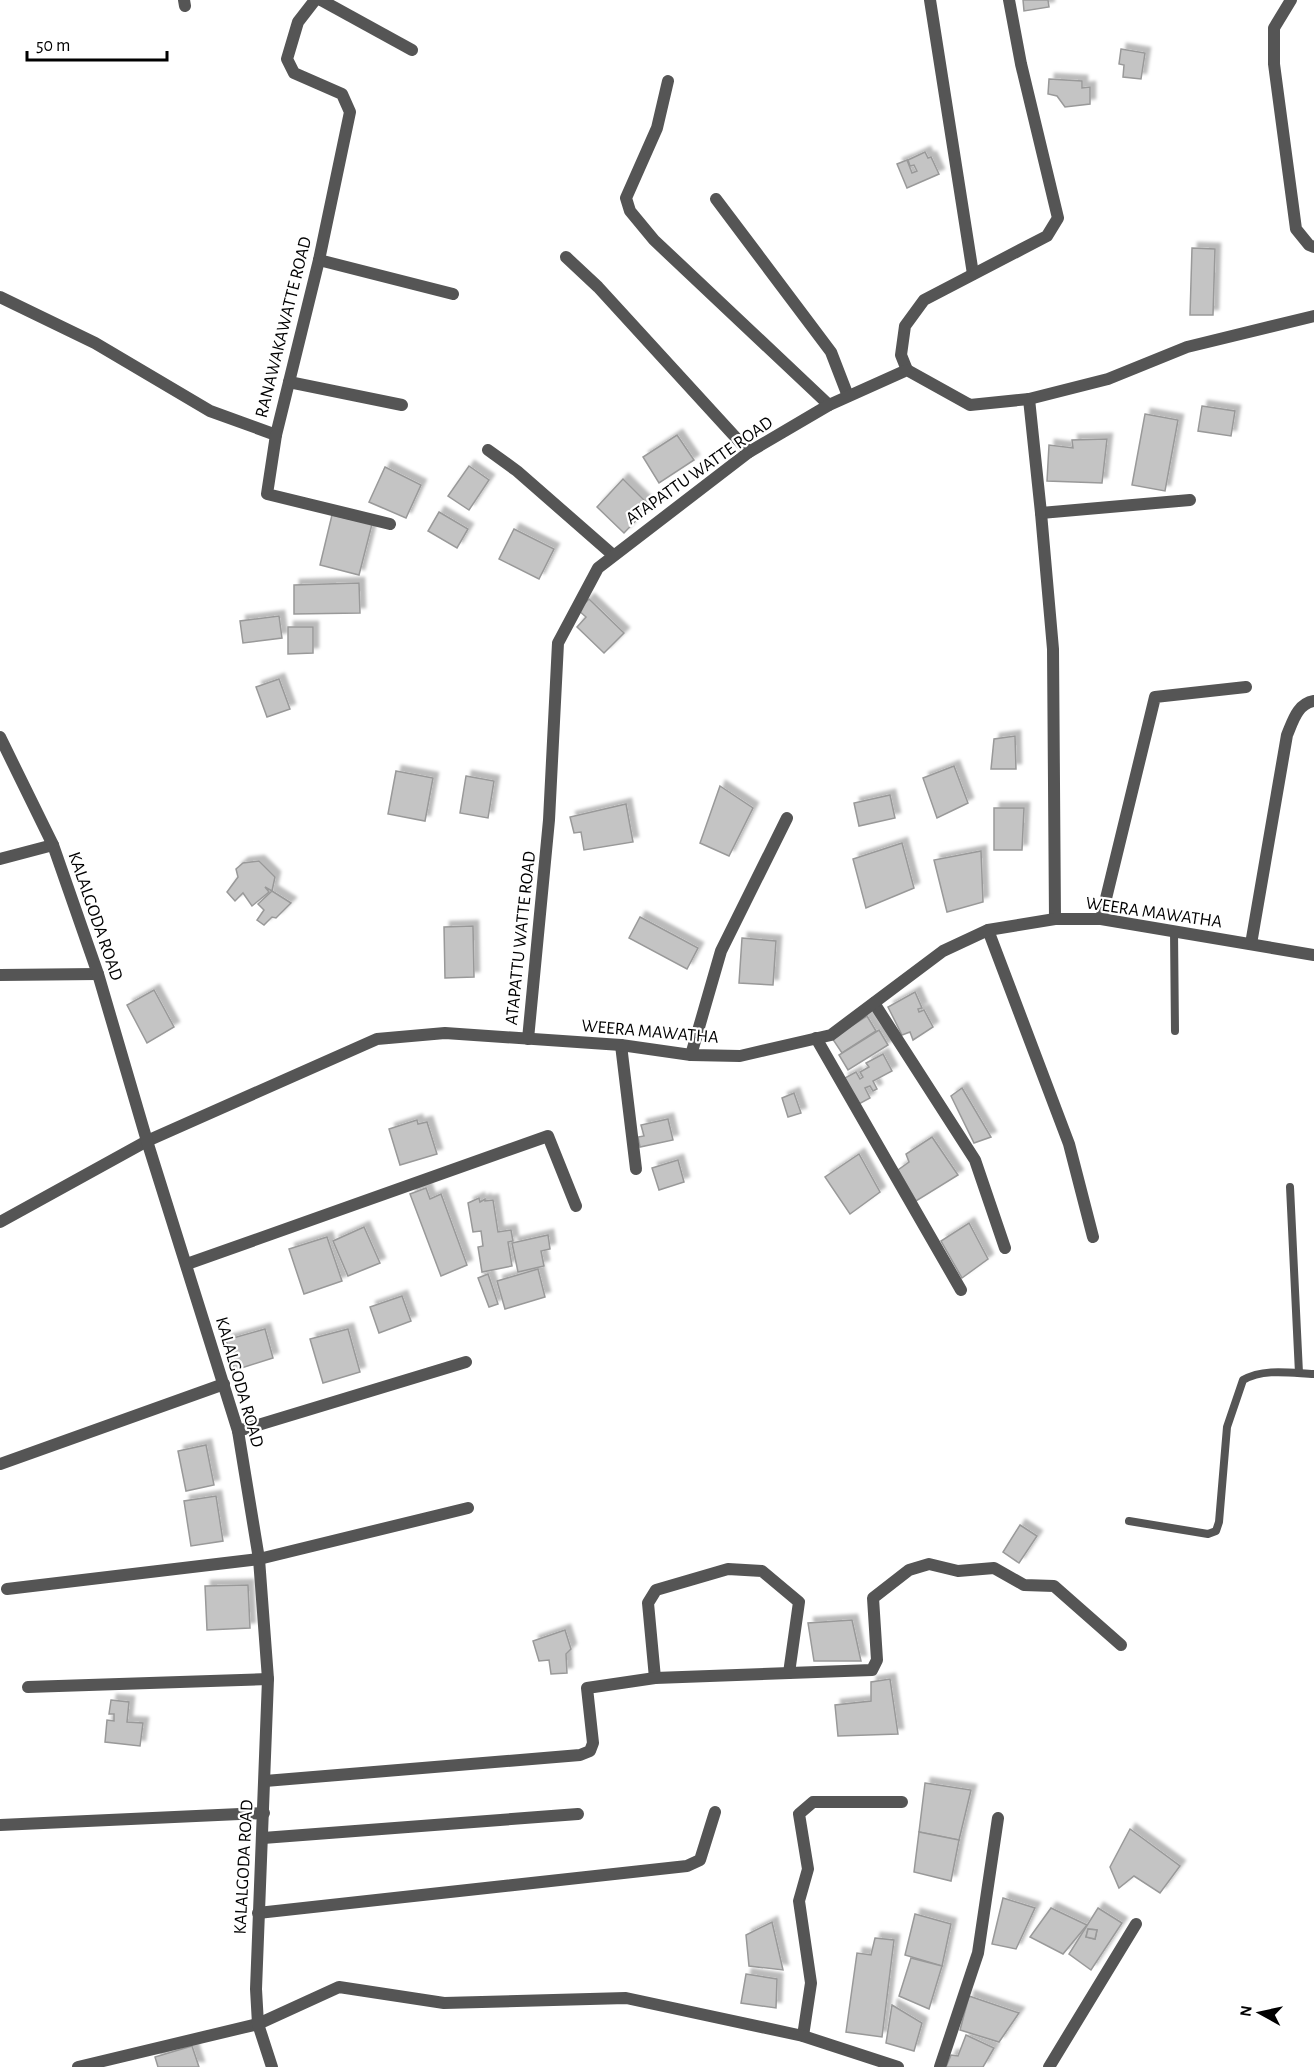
<svg xmlns="http://www.w3.org/2000/svg" width="1314" height="2067" font-family="'Alegreya Sans',sans-serif">
<defs>
<filter id="shadow"><feDropShadow dx="5.5" dy="-5.5" stdDeviation="1.5" flood-color="#0004"/></filter>
</defs>
<rect width="100%" height="100%" fill="#fff"/>
<!-- building -->
<g fill="#c4c4c4" stroke="#999" stroke-width="1.5" fill-rule="evenodd" filter="url(#shadow)">
<path d="M1023 0H1048L1049 7 1024 11Z"/>
<path d="M1121 49 1145 53 1141 79 1123 77 1124 65 1119 64Z"/>
<path d="M1049 79 1082 81V88L1090 87V104L1065 107 1057 96 1048 94Z"/>
<path d="M925 152 928 158 931 157 939 174 907 188 897 164 907 160 912 173 917 171 914 165 910 166 908 160Z"/>
<path d="M1192 248 1215 249 1213 315H1190Z"/>
<path d="M1202 406 1235 411 1231 436 1198 431Z"/>
<path d="M1145 414 1178 420 1165 491 1132 485Z"/>
<path d="M677 435 694 460 659 483 643 457Z"/>
<path d="M1107 439 1102 483 1047 481 1049 445 1073 448 1072 440Z"/>
<path d="M469 466 489 480 469 510 448 496Z"/>
<path d="M385 467 421 485 406 518 369 502Z"/>
<path d="M623 479 650 506 624 533 597 507Z"/>
<path d="M439 512 468 529 457 548 428 531Z"/>
<path d="M332 515 372 524 359 575 320 565Z"/>
<path d="M514 529 554 549 539 579 499 559Z"/>
<path d="M359 583 360 613 294 614V585Z"/>
<path d="M589 599 624 633 604 653 577 627 586 617 578 610Z"/>
<path d="M279 616 282 638 243 643 240 621Z"/>
<path d="M288 627H313V653L288 654Z"/>
<path d="M279 679 290 709 267 717 256 687Z"/>
<path d="M1015 736 1016 769H991L994 739Z"/>
<path d="M954 766 968 803 937 818 923 778Z"/>
<path d="M396 771 433 778 425 821 388 814Z"/>
<path d="M466 776 494 781 488 818 460 813Z"/>
<path d="M720 786 753 808 729 856 700 843Z"/>
<path d="M890 795 895 818 859 826 854 803Z"/>
<path d="M626 804 633 842 584 850 581 832 574 833 570 817Z"/>
<path d="M994 808H1024L1022 850H994Z"/>
<path d="M902 843 914 888 866 908 853 859Z"/>
<path d="M981 851 983 902 947 912 934 860Z"/>
<path d="M259 861 275 877 272 891 265 887 269 892 252 906 243 893 235 901 227 892 238 877 236 869 243 863Z"/>
<path d="M272 891 291 903 276 918 272 917 264 925 257 920 264 910 258 904Z"/>
<path d="M640 917 698 948 687 969 629 938Z"/>
<path d="M473 926 474 977 445 978 444 927Z"/>
<path d="M742 938 776 941 773 985 739 983Z"/>
<path d="M154 990 174 1027 147 1043 127 1005Z"/>
<path d="M915 992 922 1008 918 1009 919 1012 924 1010 933 1027 913 1040 910 1032 902 1035 888 1007Z"/>
<path d="M867 1016 876 1031 842 1053 832 1038Z"/>
<path d="M879 1030 888 1045 848 1070 839 1055Z"/>
<path d="M883 1054 892 1071 873 1081 877 1089 873 1091 870 1086 865 1088 870 1098 857 1105 843 1079 856 1072 860 1079 863 1077 860 1072 869 1067 866 1063Z"/>
<path d="M962 1088 991 1137 974 1143 951 1096Z"/>
<path d="M794 1093 801 1113 788 1117 782 1098Z"/>
<path d="M668 1119 673 1140 640 1147 638 1137 644 1136 641 1125Z"/>
<path d="M417 1120 418 1124 427 1122 437 1154 400 1165 389 1129Z"/>
<path d="M932 1137 958 1175 916 1201 898 1170 909 1162 906 1154Z"/>
<path d="M859 1154 880 1192 850 1214 825 1177Z"/>
<path d="M678 1160 684 1182 659 1190 652 1168Z"/>
<path d="M426 1188 430 1199 441 1194 467 1265 441 1276 410 1194Z"/>
<path d="M479 1198 480 1202 485 1199V1201L493 1200 498 1232 511 1230 513 1241 508 1242 512 1266 482 1272 478 1247 483 1246 481 1231 473 1232 468 1203Z"/>
<path d="M969 1223 988 1259 962 1278 941 1241Z"/>
<path d="M364 1227 380 1263 348 1276 333 1241Z"/>
<path d="M548 1235 550 1249 541 1251 544 1266 518 1272 512 1243Z"/>
<path d="M327 1237 342 1281 304 1294 289 1249Z"/>
<path d="M538 1269 545 1297 505 1309 497 1281Z"/>
<path d="M488 1274 498 1304 489 1307 478 1278Z"/>
<path d="M402 1296 411 1321 379 1333 370 1307Z"/>
<path d="M265 1329 273 1358 235 1370 226 1340Z"/>
<path d="M348 1329 360 1372 323 1383 310 1339Z"/>
<path d="M206 1445 214 1485 186 1491 178 1451Z"/>
<path d="M216 1496 223 1541 191 1546 184 1501Z"/>
<path d="M1020 1525 1037 1536 1019 1563 1003 1552Z"/>
<path d="M248 1585 250 1628 207 1630 205 1586Z"/>
<path d="M852 1620 861 1661H814L808 1623Z"/>
<path d="M565 1630 571 1649 566 1654 567 1673 551 1674 549 1660 539 1661 533 1641Z"/>
<path d="M890 1679 898 1734 838 1736 835 1705 871 1701V1682Z"/>
<path d="M111 1700 129 1702 127 1722 143 1723 140 1746 105 1742 107 1720 114 1721V1714H109Z"/>
<path d="M925 1783 971 1790 959 1840 919 1832Z"/>
<path d="M1130 1829 1180 1866 1160 1893 1134 1876 1119 1888 1110 1867Z"/>
<path d="M919 1832 959 1840 951 1881 914 1872Z"/>
<path d="M1003 1898 1035 1908 1016 1949 992 1944Z"/>
<path d="M1051 1908 1087 1925 1063 1954 1030 1937Z"/>
<path d="M1098 1908 1122 1923 1091 1970 1069 1954ZM1088 1929 1097 1930 1095 1939 1086 1937Z"/>
<path d="M915 1914 951 1924 942 1966 905 1955Z"/>
<path d="M772 1922 783 1970 749 1966 746 1935Z"/>
<path d="M1088 1929 1097 1930 1095 1939 1086 1937Z"/>
<path d="M875 1938 894 1940 882 2037 846 2032 857 1953 871 1955Z"/>
<path d="M911 1958 942 1966 929 2009 899 1996Z"/>
<path d="M746 1974 777 1979 776 2008 741 2003Z"/>
<path d="M969 1996 1019 2013 999 2042 960 2030Z"/>
<path d="M892 2005 922 2023 914 2051 886 2043Z"/>
<path d="M966 2035 994 2048 983 2067H946L951 2055 958 2056Z"/>
<path d="M192 2046 199 2067H158L155 2057Z"/>
</g>
<g fill="none" stroke-linecap="round" stroke-linejoin="round">
<!-- service -->
<g stroke="#555" stroke-width="8">
<path d="M1174 931 1175 1031"/>
<path d="M1290 1187 1299 1373"/>
<path d="M1129 1521 1208 1534 1216 1531 1219 1522 1227 1427 1243 1380C1264 1368 1291 1373 1314 1374"/>
</g>
<!-- minor -->
<g stroke="#555" stroke-width="12">
<path d="M184 0 185 6"/>
<path d="M321 0 412 50"/>
<path d="M930 0 973 274"/>
<path d="M1291 0 1274 28V64L1296 229 1309 245 1314 247"/>
<path d="M668 81 657 128 626 198 630 211 654 240 829 405"/>
<path d="M716 199 831 352 848 396"/>
<path d="M566 257 598 287 749 452"/>
<path d="M319 260 453 294"/>
<path d="M0 297 95 343 210 411 276 435 319 260 350 112 342 94 294 73 287 59 298 22 315 0"/>
<path d="M907 370 901 355 905 326 924 300 1047 236 1058 218 1021 64 1009 0"/>
<path d="M289 382 402 405"/>
<path d="M1029 399 1041 513 1053 649 1055 919"/>
<path d="M276 435 267 494 390 524"/>
<path d="M488 450 517 471 613 555"/>
<path d="M1041 513 1190 500"/>
<path d="M0 859 53 845"/>
<path d="M1101 919 1155 697 1246 687"/>
<path d="M988 930 1069 1144 1093 1237"/>
<path d="M1251 944 1287 735C1293 721 1297 704 1314 701"/>
<path d="M0 975 98 974"/>
<path d="M874 1003 975 1160 1005 1248"/>
<path d="M816 1038 961 1290"/>
<path d="M528 1039 549 820 558 643 598 568 749 452 829 405 907 370 970 405 1029 399 1108 379 1187 347 1314 316"/>
<path d="M621 1045 636 1169"/>
<path d="M691 1055 721 951 787 818"/>
<path d="M0 1222 147 1141 377 1039 445 1033 621 1045 691 1055 740 1056 831 1035 943 951 988 930 1055 919H1101L1314 955"/>
<path d="M187 1264 548 1136 576 1206"/>
<path d="M238 1431 466 1362"/>
<path d="M0 1464 224 1384"/>
<path d="M7 1589 259 1559 468 1508"/>
<path d="M655 1678 648 1603 656 1590 728 1569 762 1571 799 1602 789 1673"/>
<path d="M28 1687 268 1679"/>
<path d="M265 1781 580 1755 590 1751 593 1743 587 1688 655 1678 872 1670 877 1660 873 1598 909 1570 929 1564 958 1571 994 1568 1024 1585 1054 1586 1121 1645"/>
<path d="M0 1825 264 1813"/>
<path d="M263 1838 578 1814"/>
<path d="M258 1913 687 1866 700 1860 715 1812"/>
<path d="M803 2036 811 1983 799 1901 808 1869 799 1814 813 1802H902"/>
<path d="M78 2067 258 2024 339 1987 444 2003 626 1998 803 2036 898 2067"/>
<path d="M940 2067 978 1953 998 1818"/>
<path d="M1049 2067 1136 1924"/>
</g>
<!-- tertiary -->
<path stroke="#555" stroke-width="12" d="M0 737 53 845 98 974 147 1141 238 1431 259 1559 268 1679 256 1989 258 2024 272 2067"/>
</g>
<g text-anchor="middle" stroke-width="4.5" stroke-linejoin="round" paint-order="stroke">
<!-- street labels -->
<g font-size="18" fill="#000" stroke="#fff">
<text transform="translate(283 327) rotate(-76)" y="6">RANAWAKAWATTE ROAD</text>
<text transform="translate(699 470) rotate(-35)" y="6">ATAPATTU WATTE ROAD</text>
<text transform="translate(1154 912) rotate(8)" y="6">WEERA MAWATHA</text>
<text transform="translate(96 916) rotate(71)" y="6">KALALGODA ROAD</text>
<text transform="translate(520 938) rotate(-84)" y="6">ATAPATTU WATTE ROAD</text>
<text transform="translate(650 1031) rotate(5)" y="6">WEERA MAWATHA</text>
<text transform="translate(240 1382) rotate(74)" y="6">KALALGODA ROAD</text>
<text transform="translate(243 1867) rotate(-87)" y="6">KALALGODA ROAD</text>
</g>
</g>
<!-- north arrow -->
<g transform="translate(1260 2013) rotate(278)" stroke="#ffffff" stroke-width="4.5" paint-order="stroke">
<path d="M0-4.5L10 22L0 15L-10 22Z" fill="#000000"/>
<text y="-9" font-size="16" font-weight="bold" text-anchor="middle" fill="#000000">N</text>
</g>
<!-- scale -->
<path d="M27 51v9h140v-9" fill="none" stroke="#000000" stroke-width="3"/>
<text x="36" y="51" font-size="18" fill="#000000" stroke="#ffffff" stroke-width="4.5" paint-order="stroke">50 m</text>
</svg>
